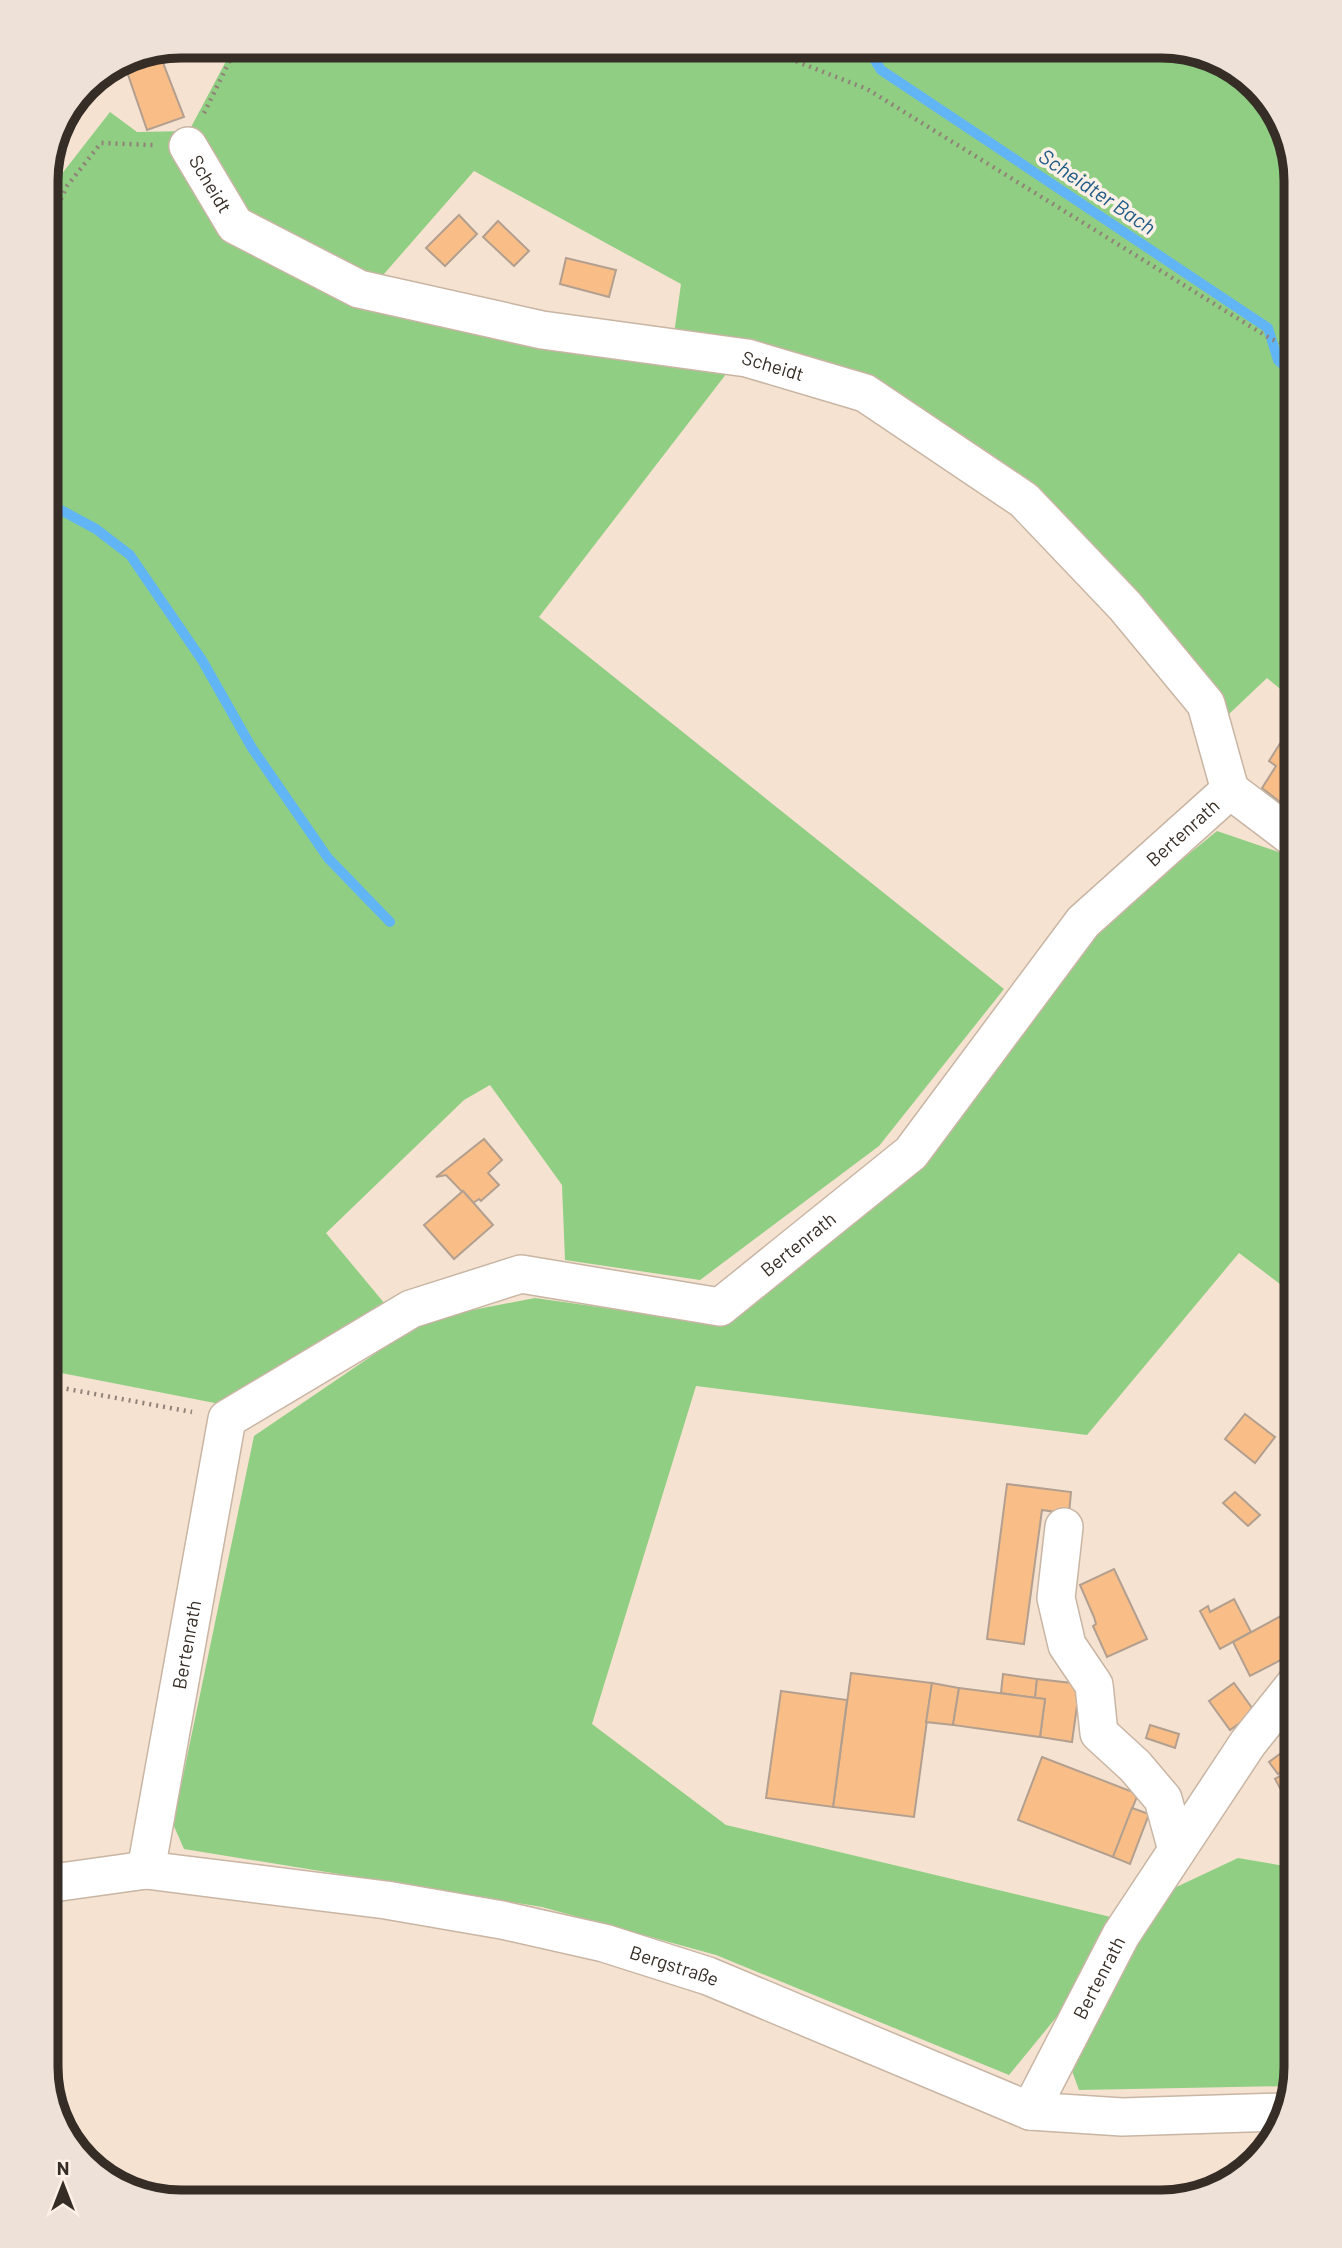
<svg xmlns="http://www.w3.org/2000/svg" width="1342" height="2248" font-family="Barlow,sans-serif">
<rect width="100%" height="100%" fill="#f6e2d1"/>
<!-- green -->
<g fill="#90ce83">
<path d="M234 46H1171L1237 68 1283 121 1296 180V702L1267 678 1229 714 1056 508 845 370 674 334 681 284 474 171 363 298 730 369 539 617 1004 989 879 1146 700 1280 565 1260 562 1185 490 1085 464 1100 326 1233 385 1304 225 1405 46 1370V183L50 189 110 112 137 132 189 131Z"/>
<path d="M1217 831 1296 858V1296L1239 1253 1087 1435 696 1386 592 1724 726 1825 1115 1918 1068 2003 1009 2075 716 1955 542 1907 184 1849 173 1824 254 1436 426 1319 535 1298 719 1324 915 1165 1096 930Z"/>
<path d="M1238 1858 1296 1868V2068L1291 2086 1079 2090 1069 2063 1170 1890Z"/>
</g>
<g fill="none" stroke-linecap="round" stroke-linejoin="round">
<!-- stream -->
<g stroke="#62b5f5" stroke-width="10">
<path d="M866 46 881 70 1268 328 1278 360 1296 377"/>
<path d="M46 502 96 529 130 555 202 660 252 748 328 858 390 922"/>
</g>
</g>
<!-- building -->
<g fill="#f9be87" stroke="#b29f8f" stroke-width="2">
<path d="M158 50 160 55 142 61 139 54Z"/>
<path d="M139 54 142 61 160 55 184 117 147 130 123 60Z"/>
<path d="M459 215 477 234 445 266 426 248Z"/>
<path d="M498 221 529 251 514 266 483 237Z"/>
<path d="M566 258 616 270 609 297 560 284Z"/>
<path d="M1283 739 1296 748V800L1292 808 1286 804 1285 806 1262 788 1276 766 1269 761Z"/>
<path d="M484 1139 502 1160 488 1173 499 1185 481 1201 479 1199 473 1203 446 1175 436 1177Z"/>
<path d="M463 1191 493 1225 454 1259 424 1225Z"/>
<path d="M1245 1414 1275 1437 1255 1463 1225 1439Z"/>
<path d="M1007 1484 1071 1492 1069 1514 1042 1510 1024 1644 987 1639Z"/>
<path d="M1235 1492 1260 1515 1248 1526 1223 1503Z"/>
<path d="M1114 1569 1147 1639 1107 1657 1093 1626 1096 1624 1094 1617 1080 1585Z"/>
<path d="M1234 1599 1251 1632 1220 1649 1200 1611 1208 1606 1210 1612Z"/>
<path d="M1294 1609 1296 1652 1250 1676 1233 1642Z"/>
<path d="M851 1673 932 1683 914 1817 833 1807Z"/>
<path d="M1003 1674 1037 1679 1035 1698 1001 1693Z"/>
<path d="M1037 1679 1080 1684 1072 1742 1040 1737 1045 1699 1035 1698Z"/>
<path d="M932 1683 959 1688 953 1725 926 1722Z"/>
<path d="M1234 1683 1255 1712 1230 1730 1209 1701Z"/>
<path d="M959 1688 1045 1699 1040 1737 953 1725Z"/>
<path d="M781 1691 847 1700 833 1807 766 1798Z"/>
<path d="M1296 1716V1742L1294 1743 1283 1724Z"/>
<path d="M1150 1725 1179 1734 1175 1748 1146 1738Z"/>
<path d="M1284 1751 1293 1763 1278 1774 1269 1762Z"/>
<path d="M1042 1757 1138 1794 1113 1857 1018 1820Z"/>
<path d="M1296 1767V1817L1275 1779Z"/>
<path d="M1132 1808 1149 1814 1130 1864 1113 1857Z"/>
</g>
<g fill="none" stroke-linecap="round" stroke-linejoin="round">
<!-- minor casing -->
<g stroke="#c8b5a4" stroke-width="40">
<g id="minor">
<path id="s1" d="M188 146 235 225 359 289 542 330 747 358 865 393 1024 500 1125 606 1206 704 1230 790"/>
<path d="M1230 790 1296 840"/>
<path d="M1064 1527 1056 1598 1067 1645 1094 1685 1099 1733 1135 1766 1163 1799 1177 1850"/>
<path id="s2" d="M146 1870 227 1419 411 1309 521 1274 720 1307 911 1153 1083 922 1230 790"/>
<path id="s3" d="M46 1884 146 1870 386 1900 502 1920 604 1943 708 1976 1030 2111 1122 2117 1283 2112"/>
<path id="s4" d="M1030 2111 1121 1935 1248 1743 1296 1683"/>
</g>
</g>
<!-- path -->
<g stroke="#908277" stroke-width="4.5" stroke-dasharray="2 5" stroke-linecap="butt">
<path d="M757 46 867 89 1271 339 1296 348"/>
<path d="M204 113 237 46"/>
<path d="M46 231 67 186 101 143 153 145"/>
<path d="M46 1385 192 1412"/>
</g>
<!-- minor -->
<use href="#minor" stroke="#fff" stroke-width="37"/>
</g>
<g text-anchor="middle" stroke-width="7" stroke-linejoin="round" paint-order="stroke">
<!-- street labels -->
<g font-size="19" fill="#352d26" stroke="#fdf1e7">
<text dy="7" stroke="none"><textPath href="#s1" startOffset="44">Scheidt</textPath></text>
<text dy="7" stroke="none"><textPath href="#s1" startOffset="653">Scheidt</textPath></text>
<text dy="7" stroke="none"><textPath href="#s2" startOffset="1657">Bertenrath</textPath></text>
<text dy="7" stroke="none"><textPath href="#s2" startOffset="1090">Bertenrath</textPath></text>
<text dy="7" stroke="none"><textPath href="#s2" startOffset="229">Bertenrath</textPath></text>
<text dy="7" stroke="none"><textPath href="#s3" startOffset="639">Bergstraße</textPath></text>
<text dy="7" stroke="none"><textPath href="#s4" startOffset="150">Bertenrath</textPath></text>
</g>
<!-- water labels -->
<g font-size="21" font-style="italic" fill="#215c87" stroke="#fdf1e7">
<text transform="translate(1097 192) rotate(34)" y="7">Scheidter Bach</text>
</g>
</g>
<!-- crop -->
<path d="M0 0H1342V2248H0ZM181 58H1161A123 123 0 0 1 1284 181V2067A123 123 0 0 1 1161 2190H181A123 123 0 0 1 58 2067V181A123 123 0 0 1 181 58Z" fill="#ede1d8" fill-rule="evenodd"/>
<path fill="none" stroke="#352d26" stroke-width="9" d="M181 58H1161A123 123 0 0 1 1284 181V2067A123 123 0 0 1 1161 2190H181A123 123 0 0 1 58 2067V181A123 123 0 0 1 181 58Z"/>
<!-- north arrow -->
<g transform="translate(63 2185)" stroke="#fdf1e7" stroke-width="5" paint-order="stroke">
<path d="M0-5L12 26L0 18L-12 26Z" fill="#352d26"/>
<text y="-10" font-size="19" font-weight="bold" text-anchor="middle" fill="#352d26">N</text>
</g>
</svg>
